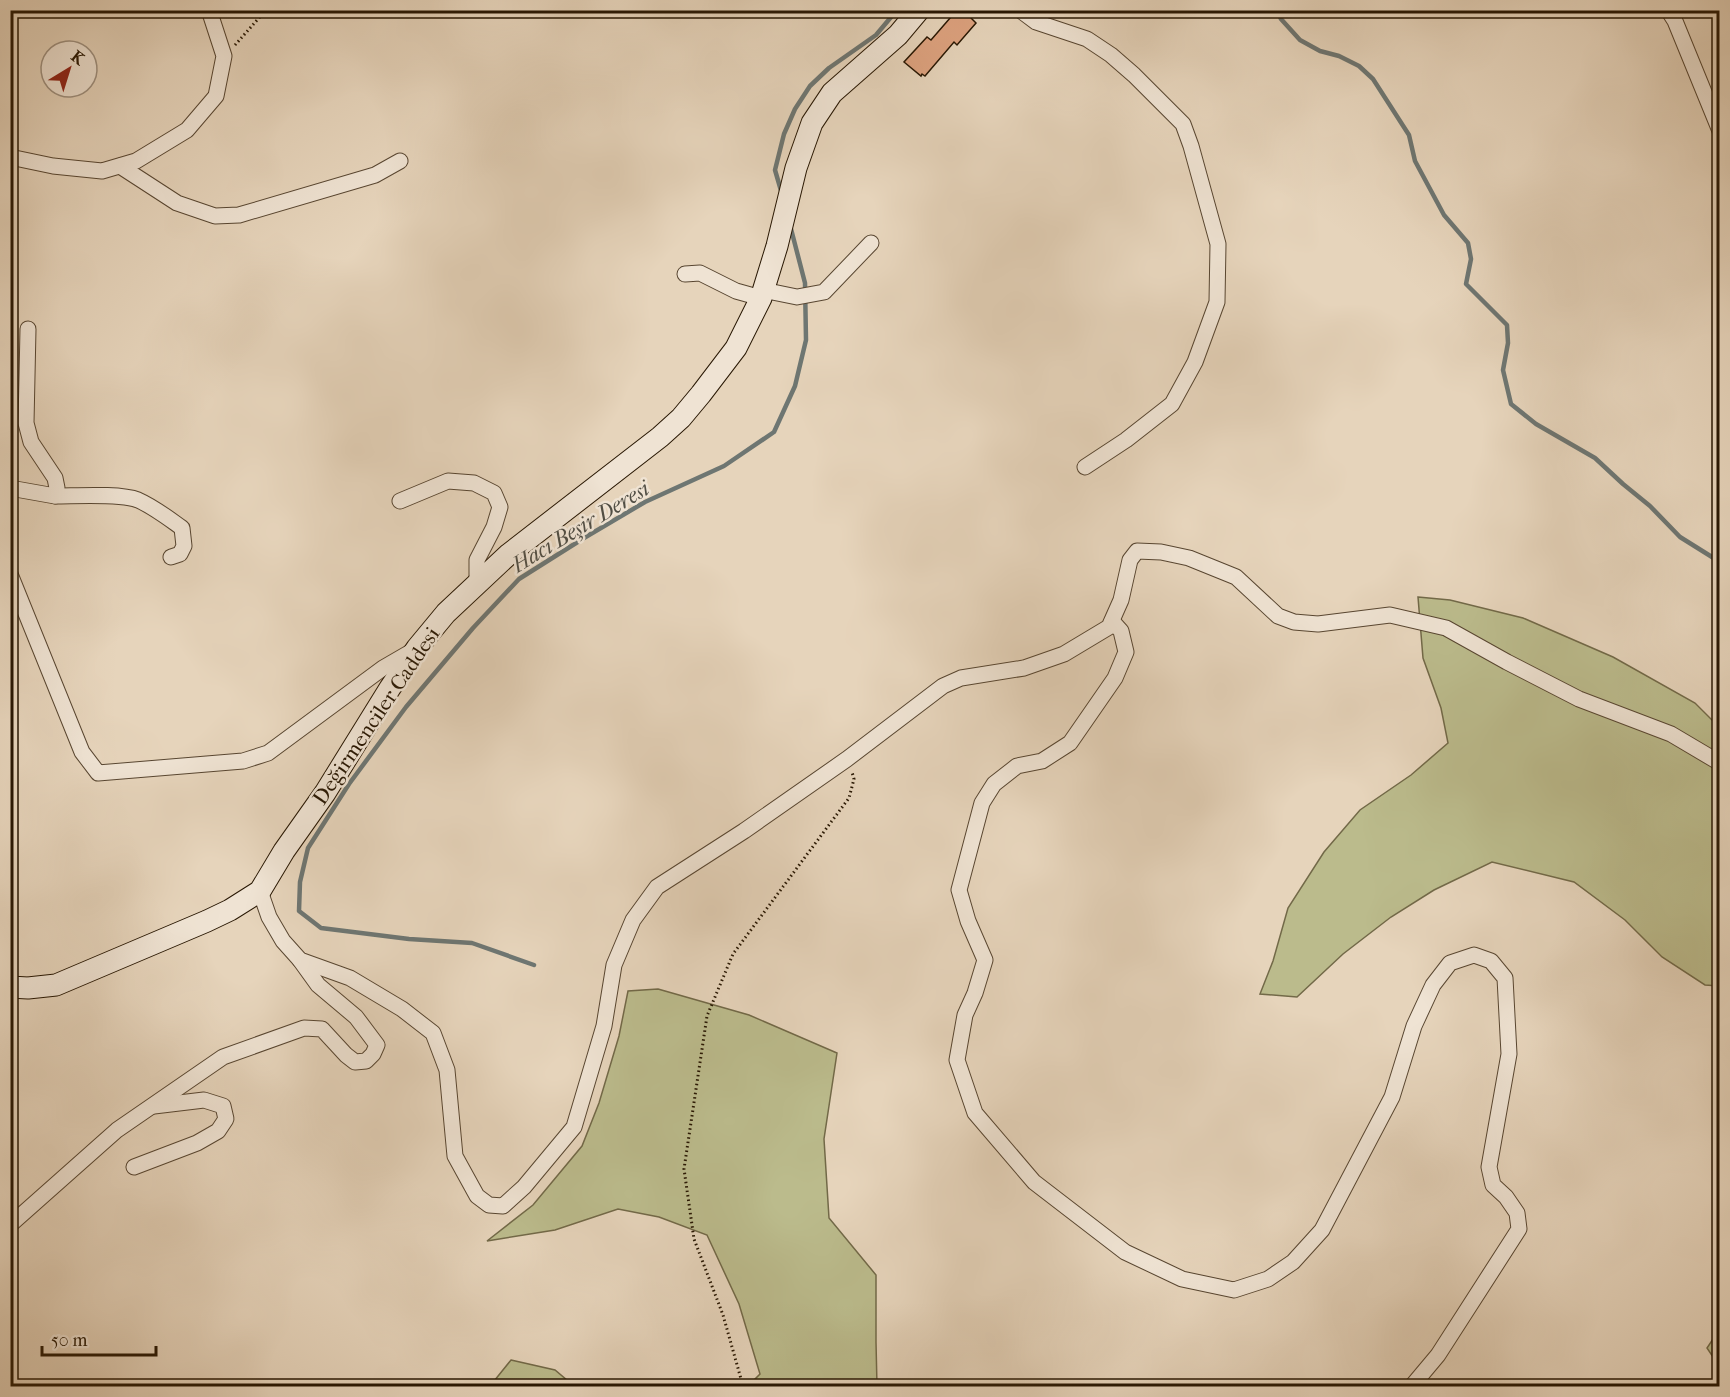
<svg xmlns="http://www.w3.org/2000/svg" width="1730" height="1397" font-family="'IM FELL French Canon',serif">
<rect width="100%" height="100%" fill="#e6d4bb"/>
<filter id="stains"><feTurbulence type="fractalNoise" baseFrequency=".00333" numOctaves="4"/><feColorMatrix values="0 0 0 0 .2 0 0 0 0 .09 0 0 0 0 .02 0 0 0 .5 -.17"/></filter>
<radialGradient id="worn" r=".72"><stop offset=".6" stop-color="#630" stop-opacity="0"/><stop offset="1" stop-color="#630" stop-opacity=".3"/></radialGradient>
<!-- green -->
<g fill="#bbbb8c" stroke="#726948" stroke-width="1.5">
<path d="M1418 597 1450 600 1523 618 1613 657 1695 703 1719 727V986L1705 985 1662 957 1625 920 1574 882 1492 862 1434 890 1391 917 1343 954 1297 997 1260 994 1273 961 1288 908 1324 852 1360 810 1411 775 1448 743 1441 708 1423 658Z"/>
<path d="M658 989 749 1015 837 1053 824 1139 829 1218 876 1275V1342L877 1386H748L760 1374 739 1304 707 1235 659 1217 618 1209 555 1230 487 1241 533 1205 582 1146 599 1103 619 1036 628 991Z"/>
<path d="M1719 1330V1366L1707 1348Z"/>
<path d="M511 1360 555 1370 574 1386H490Z"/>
</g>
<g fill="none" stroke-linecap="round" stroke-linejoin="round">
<!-- stream -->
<g stroke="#6e7672" stroke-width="4.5">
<path d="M1277 10 1281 19 1300 40 1320 51 1339 56 1359 66 1373 79 1409 135 1415 161 1444 215 1468 243 1471 259 1466 284 1507 325 1508 343 1503 370 1511 404 1536 424 1595 458 1623 484 1650 506 1680 537 1720 562"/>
<path d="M782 194 775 170 784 134 795 109 810 86 829 68 876 35 897 10"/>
<path d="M534 965 472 943 409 939 321 928 299 911 300 882 308 848 349 784 406 707 473 628 519 579 584 538 645 502 724 466 774 432 795 386 806 340 805 283 790 225"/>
</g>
</g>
<!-- building -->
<path fill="#dda27f" stroke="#281703" stroke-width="1.5" d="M957 10H977L971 18 976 23 957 45 954 42 925 76 922 74 921 76 904 62 927 37 931 40Z"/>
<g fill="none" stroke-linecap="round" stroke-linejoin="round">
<!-- minor casing -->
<g stroke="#584631" stroke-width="17">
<g id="minor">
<path d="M1020 10 1036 22 1087 39 1111 55 1134 75 1183 124 1191 146 1218 244 1217 302 1195 362 1172 404 1126 440 1085 467"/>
<path d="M1668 10 1675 21 1720 131"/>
<path d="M10 157 53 166 102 171 136 161 187 130 216 96 224 56 209 10"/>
<path d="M120 166 177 203 215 216 239 215 375 175 400 161"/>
<path d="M685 274 700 273 736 291 761 298"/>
<path d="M763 290 797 297 824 292 871 243"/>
<path d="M10 488 55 496 57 488 55 478 31 442 26 423 28 329"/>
<path d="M55 496C76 496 120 493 138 500 154 507 168 518 182 528L184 546 180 554 171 557"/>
<path d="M400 501 448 481 474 483 494 493 500 507 494 527 477 560V583"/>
<path d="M10 574 82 752 98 773 243 761 268 753 383 668 414 650"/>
<path d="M1112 621 1121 631 1126 652 1115 678 1070 743 1042 761 1017 766 994 784 982 803 959 890 968 921 985 960 975 993 965 1015 957 1060 975 1113 1034 1182 1125 1252 1182 1279 1234 1290 1268 1279 1293 1262 1322 1230 1392 1097 1414 1026 1433 985 1450 963 1474 955 1491 961 1505 978 1509 1054 1489 1167 1493 1185 1506 1197 1517 1213 1519 1229 1438 1355 1412 1386"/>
<path d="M260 891 269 917 283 941 300 960 350 978 402 1009 433 1033 447 1070 455 1156 477 1196 489 1205 503 1206 524 1187 574 1127 604 1026 614 965 633 920 657 887 744 831 847 759 943 686 961 678 1024 668 1064 654 1109 627 1121 600 1130 560 1137 551 1161 552 1189 558 1236 577 1278 616 1294 622 1318 624 1390 615 1446 628 1507 662 1579 699 1671 734 1720 763"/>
<path d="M134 1167 197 1143 218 1131 226 1119 223 1106 204 1100 154 1106"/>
<path d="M10 1225 117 1130 223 1057 304 1028 322 1029 346 1055 355 1062 366 1061 373 1054 377 1045 356 1017 318 985 300 960"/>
</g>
</g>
<!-- secondary casing -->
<g stroke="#281703" stroke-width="23">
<path id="secondary" d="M10 987 28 988 56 985 207 921 230 910 260 891 284 851 325 793 390 688 417 648 446 613 509 554 660 437 681 418 701 394 736 348 761 298 777 246 796 168 812 123 832 93 898 35 919 10"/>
</g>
<!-- path -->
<g stroke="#281703" stroke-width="3" stroke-dasharray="1.5 3" stroke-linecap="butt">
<path d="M235 45 266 10"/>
<path d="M743 1386 723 1315 694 1239 684 1169 707 1016 733 954 849 798 854 779 852 772"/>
</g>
<!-- minor -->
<use href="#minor" stroke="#efe3d3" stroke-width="15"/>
<!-- secondary -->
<use href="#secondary" stroke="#efe3d3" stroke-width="21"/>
</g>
<g text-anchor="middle" stroke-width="5" stroke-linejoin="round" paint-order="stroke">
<!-- street labels -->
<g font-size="21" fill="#281703" stroke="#efe3d3">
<text transform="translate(376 716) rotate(-56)" y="7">Değirmenciler Caddesi</text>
</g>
<!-- water labels -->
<g font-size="22" font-style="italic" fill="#514e44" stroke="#efe3d3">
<text transform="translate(580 526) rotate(-31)" y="8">Hacı Beşir Deresi</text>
</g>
</g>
<!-- margin -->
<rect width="1730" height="1397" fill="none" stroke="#e6d4bb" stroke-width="36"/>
<rect x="12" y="12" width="1706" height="1373" fill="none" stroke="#281703" stroke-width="3"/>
<rect x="18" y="18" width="1694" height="1361" fill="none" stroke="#281703" stroke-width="1.5"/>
<!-- north arrow -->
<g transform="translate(69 69) rotate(38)"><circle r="28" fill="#efe3d3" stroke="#9f9180" stroke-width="1.5"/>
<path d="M0-4.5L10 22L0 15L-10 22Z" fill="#8f2418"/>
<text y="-9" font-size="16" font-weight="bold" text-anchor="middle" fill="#281703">K</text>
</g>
<!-- scale -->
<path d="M42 1346v9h114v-9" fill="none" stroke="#281703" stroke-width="3"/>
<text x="51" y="1346" font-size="18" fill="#281703" stroke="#efe3d3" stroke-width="4.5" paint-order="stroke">50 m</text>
<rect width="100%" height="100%" filter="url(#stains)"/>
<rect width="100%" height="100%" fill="url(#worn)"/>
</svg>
